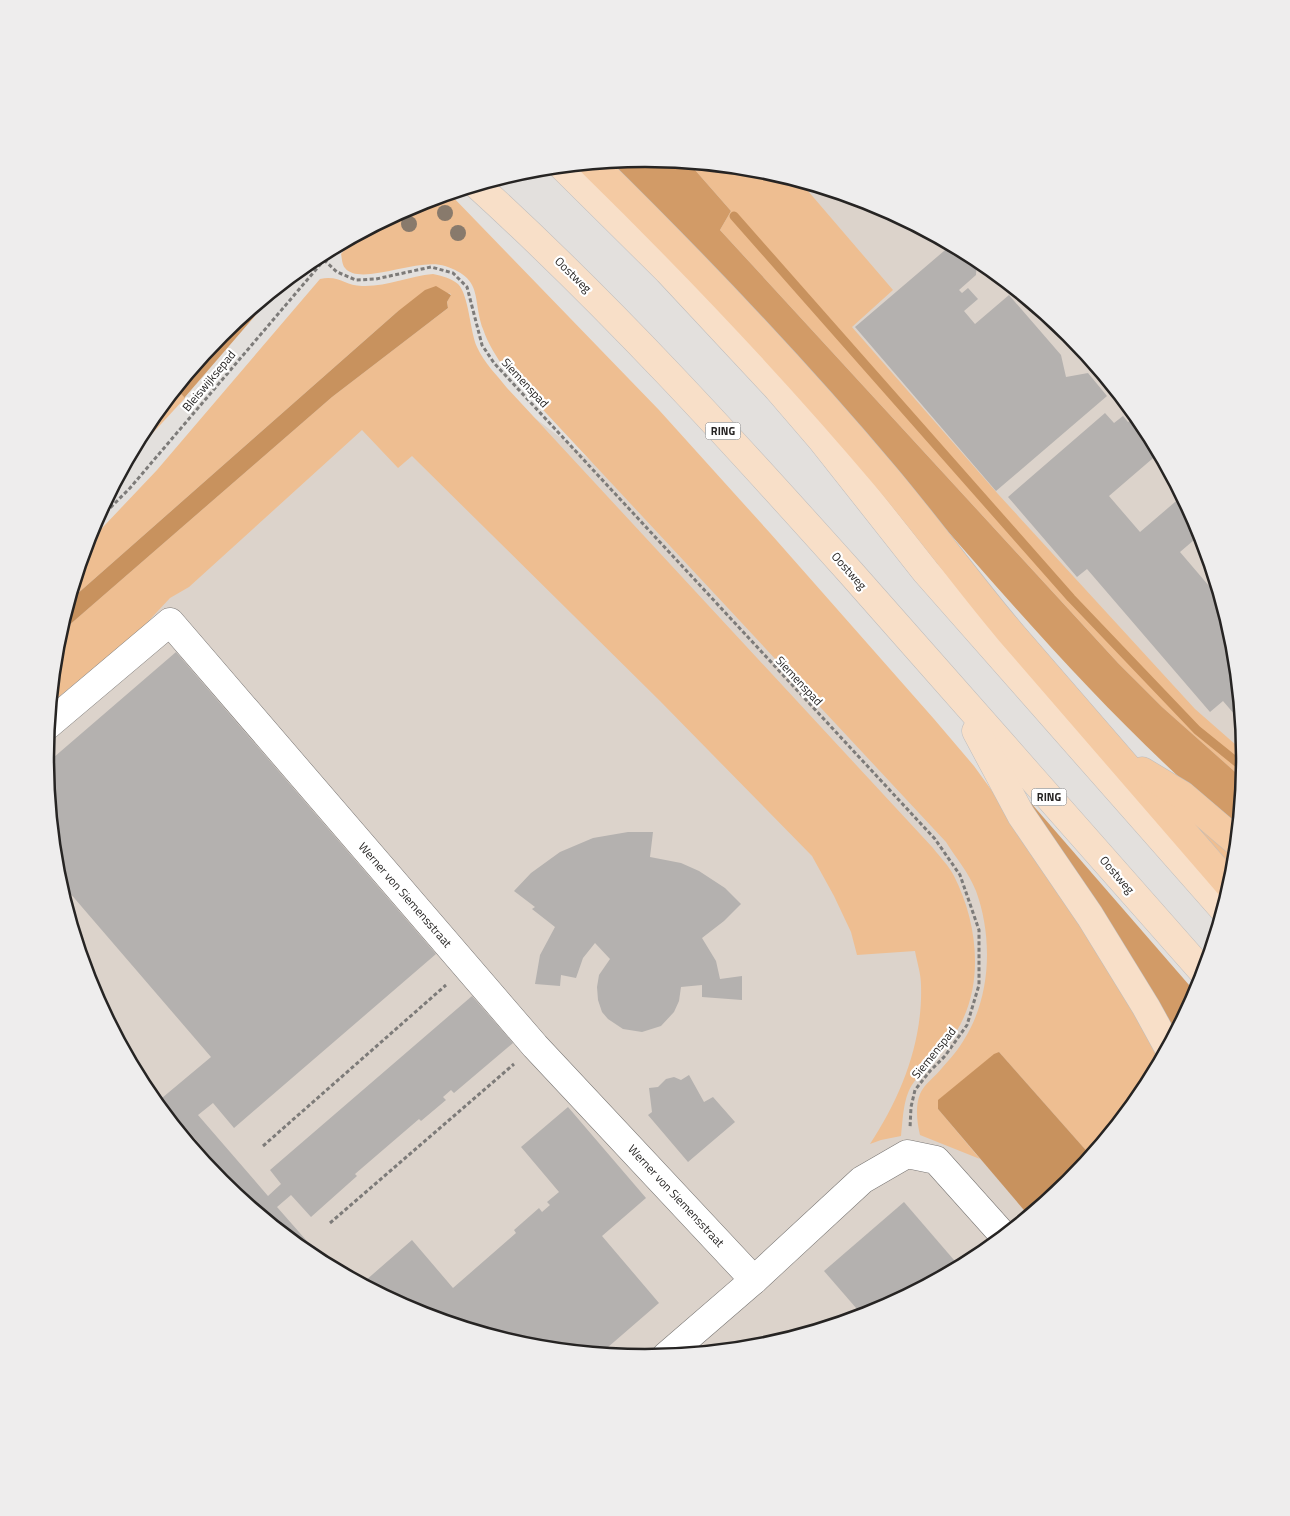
<svg xmlns="http://www.w3.org/2000/svg" width="1290" height="1516" font-family="'Titillium Web',sans-serif">
<rect width="100%" height="100%" fill="#e3e0dd"/>
<!-- built -->
<g fill="#dcd3cb">
<path d="M737 167 762 170 875 204 979 259 1069 334 1144 425 1199 529 1234 641 1245 758 1242 785 1148 696 768 246Z"/>
<path d="M412 300 478 375 698 542 984 859 1132 1106 1069 1182 978 1257 874 1312 762 1347 645 1358 528 1346 415 1312 311 1257 221 1182 146 1091 91 987 56 875 45 758 57 641 67 608Z"/>
</g>
<!-- green -->
<g fill="#eebe91">
<path d="M688 162 762 170 807 183 808 191 893 290 852 327 998 494 1195 709 1244 752 1243 779 1162 707 1118 663 720 230 731 211Z"/>
<path d="M449 193 659 410 770 533 934 719 974 766 1006 810 1072 908 1151 1037 1159 1063 1144 1092 1091 1156 999 1052 938 1109 980 1159 920 1135C917 1122 915 1107 920 1094 924 1084 935 1077 942 1068 950 1059 959 1049 965 1038 991 996 993 937 976 891 969 873 956 858 946 842L505 369C496 356 488 344 483 329 472 298 484 279 445 266 418 257 360 287 345 268 342 265 342 258 341 254L357 235 416 204Z"/>
<path d="M433 274C442 276 451 278 458 284 469 295 470 332 477 347 484 363 497 375 507 388L933 848C940 857 949 866 954 876 978 923 985 986 956 1032 951 1040 947 1048 941 1054 933 1064 922 1071 914 1082 903 1096 903 1119 901 1136L881 1140 870 1144C901 1097 923 1042 921 985 921 974 917 962 915 951L857 955 851 932 834 896 812 856 660 701 412 456 398 468 362 430 189 587 170 598 143 627 50 704 59 634 332 397 448 308 447 302 451 294 443 292 397 312 68 602 85 546 157 470 320 279C340 275 345 286 362 286 386 287 409 276 433 274Z"/>
<path d="M176 389 185 398 128 460 146 424Z"/>
<path d="M1173 804 1235 857 1233 875Z"/>
</g>
<!-- forest -->
<g fill="#d29b67">
<path d="M645 158 688 162 731 211 720 230 1118 663 1162 707 1243 779 1238 829C1106 719 998 587 884 459 795 358 700 261 608 162Z"/>
<path d="M285 281 185 397V398L176 389 221 334Z"/>
<path d="M998 765 1196 993 1172 1038Z"/>
</g>
<!-- water -->
<g fill="#c8925e">
<path d="M436 286 451 295 447 302 448 308 332 397 59 634 68 602 397 312 425 290Z"/>
<path d="M999 1052 1091 1156 1069 1182 1029 1216 938 1109V1100L994 1054Z"/>
</g>
<g fill="none" stroke-linecap="round" stroke-linejoin="round">
<!-- stream -->
<path stroke="#c8925e" stroke-width="9" d="M734 216 1071 598 1197 730 1244 768"/>
</g>
<!-- building -->
<g fill="#b4b1af">
<path d="M951 245 977 258 976 275 959 290 962 293 968 288 978 299 964 311 975 324 1009 295 1061 355 1066 377 1088 373 1107 396 996 491 855 327Z"/>
<path d="M1105 413 1114 423 1123 416 1128 422 1133 419 1155 445 1159 453 1109 496 1140 532 1182 496 1199 529 1201 534 1180 552 1221 600 1234 641 1241 722 1223 701 1210 712 1087 569 1077 577 1008 497Z"/>
<path d="M176 652 436 954 234 1128 213 1103 198 1115 268 1196 281 1184 270 1170 472 996 513 1043 454 1093 451 1090 443 1097 446 1100 421 1121 419 1119 355 1174 357 1176 311 1217 291 1195 277 1207 328 1265 311 1257 253 1209 254 1208 185 1127 179 1132 156 1103 211 1057 57 878 56 875 46 764Z"/>
<path d="M628 832H653L650 857 681 863 699 871 725 888 741 904 724 921 702 938 716 961 720 979 742 976V1000L702 997V985L681 987 679 1001 674 1012 661 1026 642 1032 623 1029 608 1019 602 1012 598 1000 597 987 599 975 610 959 595 943 583 958 576 978 561 975 560 986 535 984 540 955 555 927 532 909 535 907 514 891 531 873 560 852 593 838Z"/>
<path d="M689 1075 704 1102 713 1097 735 1122 688 1162 648 1115 652 1112 649 1088 658 1087 666 1079 674 1077 681 1080Z"/>
<path d="M568 1107 646 1198 602 1236 659 1303 600 1354 528 1346 415 1312 373 1290 365 1281 412 1240 453 1288 516 1233 514 1230 539 1208 542 1212 550 1205 547 1202 559 1192 521 1147Z"/>
<path d="M904 1202 960 1267 874 1312 863 1316 824 1271Z"/>
</g>
<g fill="none" stroke-linecap="round" stroke-linejoin="round">
<!-- minor casing -->
<g stroke="#797674" stroke-width="29">
<g id="minor">
<path d="M48 725 170 622 535 1046 754 1280"/>
<path d="M666 1356 754 1280 862 1180 907 1154 936 1160 1004 1236"/>
</g>
</g>
<!-- major casing -->
<g stroke="#bebdbd" stroke-width="29">
<g id="major">
<path d="M562 166 668 271 778 389 821 439 926 572 1223 909"/>
<path d="M477 185C611 307 730 438 851 573 969 706 1086 840 1204 973"/>
<path d="M976 731 1021 815 1090 916 1146 1007 1168 1047"/>
</g>
</g>
<!-- highway casing -->
<g stroke="#bebdbd" stroke-width="29">
<g id="highway">
<path d="M592 163C694 263 793 367 885 476 928 527 967 581 1010 632L1230 886"/>
<path d="M1142 771 1182 795 1237 842"/>
</g>
</g>
<!-- path -->
<g stroke="#7d7b79" stroke-width="3" stroke-dasharray="4 2.5" stroke-linecap="butt">
<path d="M324 260 337 272 356 280 376 279 431 267 453 273 467 287 482 345 494 363 935 839 960 875 979 930V985L967 1025 945 1056 930 1071 915 1090 911 1107 910 1128"/>
<path d="M92 526 130 488 336 246"/>
<path d="M263 1146 446 985"/>
<path d="M330 1223 514 1064"/>
</g>
<!-- minor -->
<use href="#minor" stroke="#fff" stroke-width="28"/>
<!-- major -->
<use href="#major" stroke="#f8dfc8" stroke-width="28"/>
<!-- highway -->
<use href="#highway" stroke="#f4caa3" stroke-width="28"/>
</g>
<!-- trees -->
<g fill="#887a6c">
<circle cx="445" cy="213" r="8"/>
<circle cx="409" cy="224" r="8"/>
<circle cx="458" cy="233" r="8"/>
</g>
<g text-anchor="middle" stroke-width="4.5" stroke-linejoin="round" paint-order="stroke">
<!-- shield labels -->
<g fill="#fff" stroke="#676665" stroke-width="1">
<rect x="705.5" y="422.5" width="35" height="17" rx="4"/>
<rect x="1031.5" y="788.5" width="35" height="17" rx="4"/>
</g>
<g font-size="11" font-weight="bold" fill="#262423">
<text x="723" y="435">RING</text>
<text x="1049" y="801">RING</text>
</g>
<!-- street labels -->
<g font-size="12" fill="#262423" stroke="#fff">
<text transform="translate(573 275) rotate(44)" y="4">Oostweg</text>
<text transform="translate(209 381) rotate(-50)" y="4">Bleiswijksepad</text>
<text transform="translate(525 383) rotate(47)" y="4">Siemenspad</text>
<text transform="translate(849 571) rotate(48)" y="4">Oostweg</text>
<text transform="translate(799 681) rotate(47)" y="4">Siemenspad</text>
<text transform="translate(1117 875) rotate(49)" y="4">Oostweg</text>
<text transform="translate(405 895) rotate(49)" y="4">Werner von Siemensstraat</text>
<text transform="translate(934 1053) rotate(-51)" y="4">Siemenspad</text>
<text transform="translate(676 1196) rotate(47)" y="4">Werner von Siemensstraat</text>
</g>
</g>
<!-- crop -->
<path d="M0 0H1290V1516H0ZM54 758a591 591 0 1 1 1182 0a591 591 0 1 1-1182 0Z" fill="#eeeded" fill-rule="evenodd"/>
<path fill="none" stroke="#262423" stroke-width="2.5" d="M54 758a591 591 0 1 1 1182 0a591 591 0 1 1-1182 0Z"/>
</svg>
